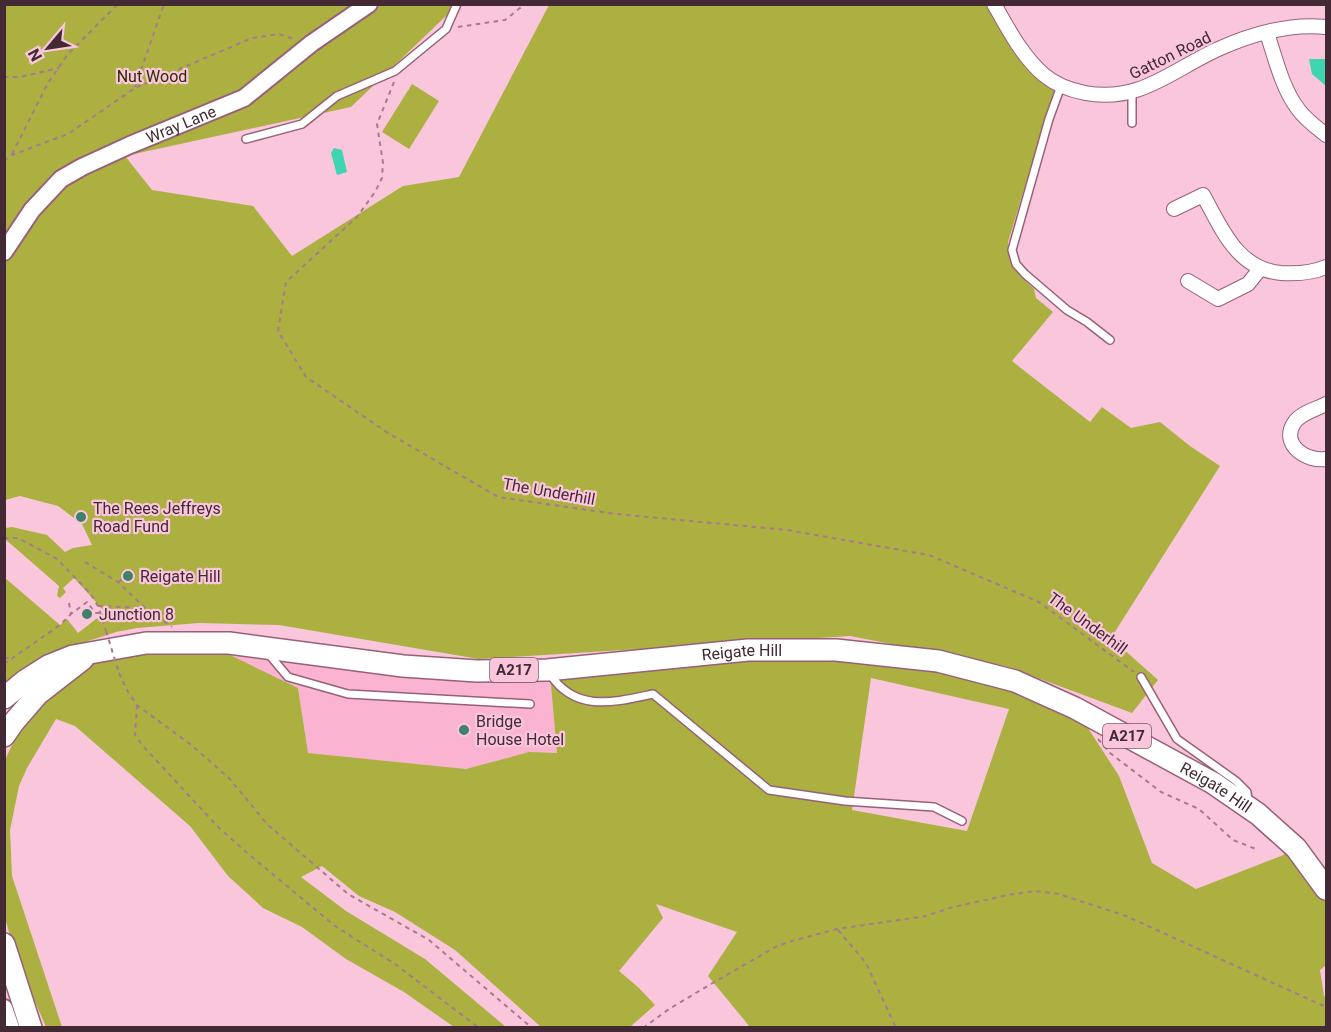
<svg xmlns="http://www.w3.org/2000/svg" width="1331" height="1032" font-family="Roboto,sans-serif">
<rect width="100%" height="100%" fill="#fac6dc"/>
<!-- built -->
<path fill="#fbb3d2" d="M229 643 547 670 551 685 557 753 529 752 466 769 308 753 298 688 228 654Z"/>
<!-- green -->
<g fill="#abb040" fill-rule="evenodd">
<path d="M5 5H451L447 15 351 107 125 156 152 190 253 206 292 256 403 186 459 177 549 5H986L1005 37 1054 91 1008 242 1010 260 1015 270 1034 289 1036 298 1053 312 1012 361 1090 422 1102 407 1131 428 1160 422 1190 446 1220 466 1111 638 1158 680 1132 713 1005 666 850 636 479 659 279 625 199 623 137 628 116 632 79 644 5 685 4 577 60 625 67 619 78 633 105 612 74 578 63 588 66 592 60 598 57 596 59 586 5 539V528L12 527 47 535 65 552 73 548 92 545 82 524 58 506 20 496 5 500Z"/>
<path d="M412 84 439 101 409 149 382 132Z"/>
<path d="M229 643 228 654 298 688 308 753 466 769 529 752 557 753 551 685 547 670 879 654 1075 708 1119 776 1152 863 1196 889 1281 856 1296 848 1326 895V965L1320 970 1324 996 1326 997V1027H750L708 976 737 932 656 904 663 918 619 971 639 988 655 1005 630 1027H541L455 950 395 912 359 896 322 866 301 877 346 911 425 959 506 1027H454L404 992 346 959 302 927 263 908 228 876 190 826 75 726 56 719 27 768 19 786 10 830 12 876 62 1027H46L18 963 5 918 4 764C19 719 59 686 90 653ZM871 678 1009 709 967 831 852 810Z"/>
</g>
<!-- water -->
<g fill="#3dd6b0">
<path d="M1309 59H1326V86L1312 74Z"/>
<path d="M334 148 342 150 347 172 337 175 331 153Z"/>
</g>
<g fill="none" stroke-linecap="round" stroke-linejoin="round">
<!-- service casing -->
<g stroke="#985f79" stroke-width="10">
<g id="service">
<path d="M1061 86 1049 119 1012 250 1016 264 1025 274 1067 310 1087 322 1110 340"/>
<path d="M1132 92V123"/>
<path d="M246 139 302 124 337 96 395 71 446 29 457 4"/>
<path d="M267 652 288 677 348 694 530 704"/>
<path d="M550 674C575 713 615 702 653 694L769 790 845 801 934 807 962 821"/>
<path d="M1141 677 1177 739 1236 781 1247 792 1248 802"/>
</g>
</g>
<!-- minor casing -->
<g stroke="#985f79" stroke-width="16">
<g id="minor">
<path d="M994 4C1008 29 1022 56 1044 75 1056 85 1070 90 1085 93 1139 103 1171 71 1216 50 1249 35 1290 23 1326 27"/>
<path d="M1267 33C1275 57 1282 88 1298 109 1305 119 1316 127 1326 135"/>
<path d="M1174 209 1203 195C1222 229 1237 269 1281 273 1297 274 1312 273 1326 267"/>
<path d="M1188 281 1218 299 1248 284 1260 269"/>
<path d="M1326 404C1317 409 1300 413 1294 423 1280 445 1307 462 1326 459"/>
</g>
</g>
<!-- tertiary casing -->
<g stroke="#985f79" stroke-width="20">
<g id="tertiary">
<path id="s1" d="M4 252 32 210 61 179 82 167 130 145 244 98 312 43 369 4"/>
<path d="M4 1008 11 1028"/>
</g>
</g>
<!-- primary casing -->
<g stroke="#985f79" stroke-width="24">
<g id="primary">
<path id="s2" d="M4 698 26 680 48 666 73 656 146 643H229L403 666 477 671 547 670 748 650H836L938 661 1015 681 1075 708 1213 783 1258 814 1296 848 1326 889"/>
<path d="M4 736 13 723 38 694 83 659"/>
<path d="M4 944 31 1028"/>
</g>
</g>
<!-- path -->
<g stroke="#a47c8d" stroke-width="2" stroke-dasharray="4.5 4.5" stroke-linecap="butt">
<path d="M458 27 505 20 525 4"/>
<path d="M4 77H20L59 68"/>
<path d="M394 82 377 124 383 163 382 178 375 192 357 217 286 282 278 331 306 377 388 433 498 497 616 514 787 530 929 555 1039 602 1134 672"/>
<path d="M135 87 164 4"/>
<path d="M12 154 48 83 68 54 118 4"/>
<path d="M4 161 12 155 68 134 135 88 252 38 279 34 294 39"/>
<path d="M4 538H18L57 559 90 593 98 606 106 631"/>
<path d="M85 562 118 582 145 608 172 627"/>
<path d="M118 582 125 578"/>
<path d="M69 603 71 614 87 602 95 613H100"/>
<path d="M98 606 145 608"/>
<path d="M4 658H11"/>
<path d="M4 664 60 625 71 614"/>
<path d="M119 673 128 692 137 705 190 744 229 778 267 824 348 894 429 940 532 1028"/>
<path d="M137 705 135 735 143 746 218 827 246 852 335 926 395 964 479 1028"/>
<path d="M1098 739 1110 753 1161 792 1199 809 1233 840 1256 849"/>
<path d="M838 930 866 963 896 1028"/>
<path d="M643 1028 669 1009 711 984 777 946 792 941 837 929 926 916 953 907 1008 895 1035 891 1059 894 1126 916 1326 1007"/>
</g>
<!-- service -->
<use href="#service" stroke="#fff" stroke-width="7"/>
<!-- minor -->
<use href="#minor" stroke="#fff" stroke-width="14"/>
<!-- tertiary -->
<use href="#tertiary" stroke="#fff" stroke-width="16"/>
<!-- primary -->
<use href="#primary" stroke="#fff" stroke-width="21"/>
<!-- path-bridge -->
<path stroke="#a47c8d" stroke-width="2" stroke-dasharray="4.5 4.5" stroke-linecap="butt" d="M106 631 119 673"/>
</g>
<!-- markers -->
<g fill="#41806d" stroke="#fac6dc" stroke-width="2">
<circle cx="81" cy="517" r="6"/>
<circle cx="128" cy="576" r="6"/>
<circle cx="87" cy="614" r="6"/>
<circle cx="464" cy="730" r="6"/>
</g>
<g text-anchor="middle" stroke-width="4.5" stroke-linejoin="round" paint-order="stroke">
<!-- shield labels -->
<g fill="#fac6dc" stroke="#795866" stroke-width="1.5">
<rect x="490" y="658" width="48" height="24" rx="4.5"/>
<rect x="1103" y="724" width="48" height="24" rx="4.5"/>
</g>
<g font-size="15" font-weight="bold" fill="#422934">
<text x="514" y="675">A217</text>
<text x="1127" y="741">A217</text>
</g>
<!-- street labels -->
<g font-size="16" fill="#422934" stroke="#fac6dc">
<text transform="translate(1170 55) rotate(-26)" y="6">Gatton Road</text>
<text dy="6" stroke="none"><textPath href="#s1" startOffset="225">Wray Lane</textPath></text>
<text transform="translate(549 491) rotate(10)" y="6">The Underhill</text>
<text transform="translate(1088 623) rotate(36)" y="6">The Underhill</text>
<text dy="6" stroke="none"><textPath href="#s2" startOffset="754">Reigate Hill</textPath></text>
<text dy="6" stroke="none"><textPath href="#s2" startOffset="1258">Reigate Hill</textPath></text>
</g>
<!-- park labels -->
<g font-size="16" fill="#2c2d00" stroke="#fac6dc">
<text x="152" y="82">Nut Wood</text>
</g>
<!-- poi labels -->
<g font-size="16" fill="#422934" stroke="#fac6dc" text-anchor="start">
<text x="93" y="514">The Rees Jeffreys<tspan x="93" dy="18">Road Fund</tspan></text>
<text x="140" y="582">Reigate Hill</text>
<text x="99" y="620">Junction 8</text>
<text x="476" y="727">Bridge<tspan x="476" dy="18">House Hotel</tspan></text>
</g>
</g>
<!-- border -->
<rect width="1331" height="1032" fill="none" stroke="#422934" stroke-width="12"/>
<!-- north arrow -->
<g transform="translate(48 48) rotate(241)" stroke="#fac6dc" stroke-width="4.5" paint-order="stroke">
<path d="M0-4.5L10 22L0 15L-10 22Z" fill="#422934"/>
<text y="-9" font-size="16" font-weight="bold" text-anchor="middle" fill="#422934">N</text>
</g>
</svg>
